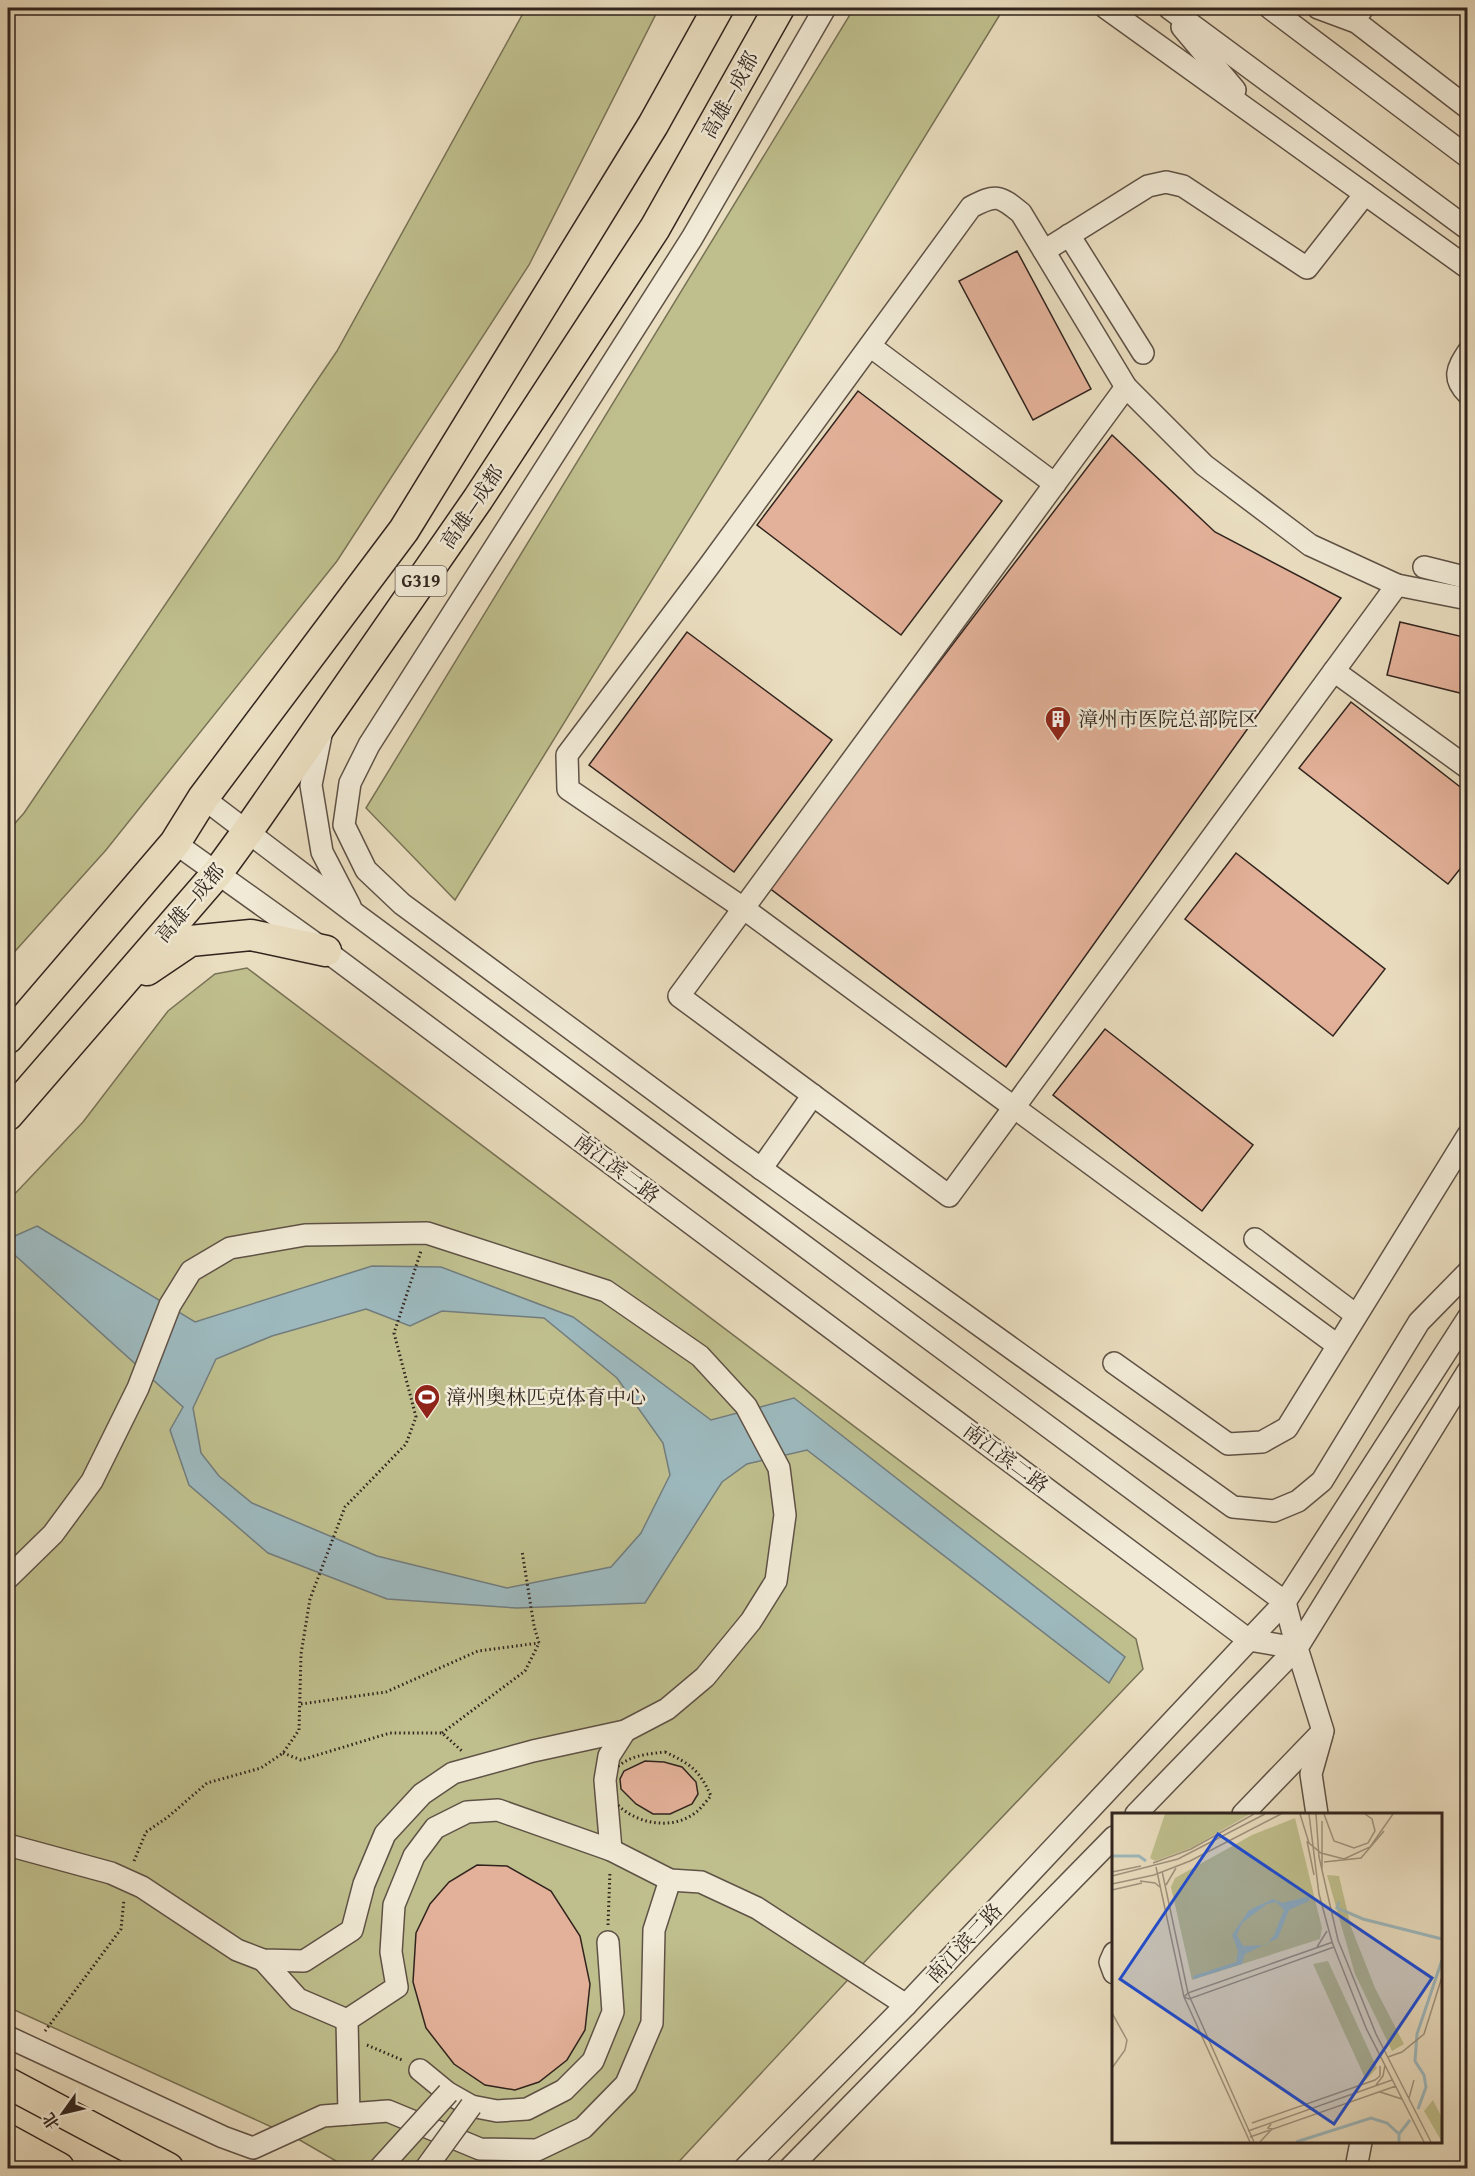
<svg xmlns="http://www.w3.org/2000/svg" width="1475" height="2176" font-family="'Gentium Book Plus','Noto Serif SC',serif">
<rect width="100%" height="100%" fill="#eadec0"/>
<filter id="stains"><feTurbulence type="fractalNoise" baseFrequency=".00333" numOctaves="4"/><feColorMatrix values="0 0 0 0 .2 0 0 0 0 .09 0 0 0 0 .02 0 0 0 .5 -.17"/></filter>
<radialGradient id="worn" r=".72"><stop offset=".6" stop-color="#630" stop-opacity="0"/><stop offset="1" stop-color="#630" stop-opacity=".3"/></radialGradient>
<!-- green -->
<g fill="#bfbf8d" stroke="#787256" stroke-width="1.5">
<path d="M526 8H659L529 265 337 561 106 850 8 959V831L24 813 337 351Z"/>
<path d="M854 8H1004L455 900 366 808Z"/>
<path d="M247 968 1136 1639 1143 1669 871 1955 673 2168H348L298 2139 8 2007V1201L83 1122 168 1011 215 974Z"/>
</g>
<!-- water -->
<path fill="#9db9be" stroke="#727d7e" stroke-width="1.5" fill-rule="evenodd" d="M37 1226 195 1322 372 1266 441 1267 573 1317 711 1420 794 1398 1125 1657 1109 1683 807 1450 747 1464 722 1482 645 1603 517 1608 387 1599 268 1553 189 1485 170 1430 183 1407 8 1249V1239ZM366 1309 410 1326 442 1311 544 1318 617 1378 663 1443 670 1475 641 1533 611 1567 507 1588 377 1556 252 1503 219 1476 201 1453 193 1408 216 1359 272 1336Z"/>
<!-- building -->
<g fill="#e3b199" stroke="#31241e" stroke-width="1.5">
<path d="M1017 251 1091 389 1033 420 959 281Z"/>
<path d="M858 391 1002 501 901 635 757 525Z"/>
<path d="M1112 435 1215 532 1341 598 1006 1067 768 887Z"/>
<path d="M1400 622 1468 638V695L1387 675Z"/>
<path d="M687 632 832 740 734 872 589 765Z"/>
<path d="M1351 702 1468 793V859L1448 884 1299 768Z"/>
<path d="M1236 853 1385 969 1333 1036 1185 919Z"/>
<path d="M1105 1029 1253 1145 1202 1211 1053 1095Z"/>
<path d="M645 1761 664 1762 682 1767 696 1782 698 1794 692 1804 670 1814H653L636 1804 621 1789 620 1779 624 1771Z"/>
<path d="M477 1865 507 1866 551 1891 580 1936 590 1984 585 2030 567 2060 539 2082 515 2090 485 2085 454 2064 426 2028 413 1982 416 1933 430 1904 449 1882Z"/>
</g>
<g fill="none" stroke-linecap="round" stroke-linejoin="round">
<!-- minor casing -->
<g stroke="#5f5246" stroke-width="24">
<g id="minor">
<path d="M825 8 692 238 369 745 350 783 344 825 366 870 402 904 735 1150 1233 1507 1274 1511 1298 1501 1322 1481 1419 1322 1468 1272"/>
<path d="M1106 8 1468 268"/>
<path d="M1169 8 1468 229"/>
<path d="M1270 8 1468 157"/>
<path d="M1318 8 1353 21 1363 8"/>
<path d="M1338 8 1468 108"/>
<path d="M1182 27 1235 90"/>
<path d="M1069 235 1143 353"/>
<path d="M1044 251 1148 186 1166 182 1183 186 1307 268 1365 194"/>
<path d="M870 346 1055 484"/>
<path d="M1468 352C1457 369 1452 378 1468 394"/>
<path d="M1126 387 679 996 949 1196 1397 585"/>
<path d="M1424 567 1468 578"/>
<path d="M1334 671 1468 768"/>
<path d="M322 730 311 785 322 852 350 906"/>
<path d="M203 798 353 912 1285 1602 1297 1648 1136 1814"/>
<path d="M175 843 326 951 1249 1640 906 2005 745 2168"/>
<path d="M761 1169 813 1095"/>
<path d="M1255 1239 1356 1315"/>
<path d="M1337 1345 743 908 568 789 567 755 709 566 971 207C996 194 999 195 1021 213L1126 387 1204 465 1310 545 1397 585 1468 599"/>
<path d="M1114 1363 1228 1444 1262 1442 1287 1428 1468 1135"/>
<path d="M8 1578 53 1534 92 1481 138 1388 170 1305 191 1271 230 1248 305 1235 427 1233 606 1291 700 1356 746 1406 779 1468 785 1515 776 1581 751 1621 705 1677 667 1709 625 1731 533 1751 453 1773 422 1794 385 1834 364 1884 352 1930 304 1961 263 1960 237 1950 142 1887 111 1873 8 1845"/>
<path d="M1297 1648 1249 1640 1285 1602 1468 1318"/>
<path d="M1243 1814 1323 1731 1297 1648 1468 1371"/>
<path d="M1317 1814 1311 1774 1322 1735"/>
<path d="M611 1850 605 1780 609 1756 625 1731"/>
<path d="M1114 1953 1110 1962 1114 1973"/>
<path d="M263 1960 298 1999 347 2020"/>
<path d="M8 2037 223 2137 253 2148 323 2116 388 2111 480 2149 537 2150 583 2128 626 2084 652 2023 654 1930 670 1880"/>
<path d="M420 2070 448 2093 471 2106 497 2111 527 2109 564 2090 593 2061 613 2012 608 1942"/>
<path d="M349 2114 347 2020 397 1987 391 1952 394 1905 414 1856 435 1828 467 1812 498 1810 611 1850 670 1880 701 1882 757 1908 906 2005"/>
<path d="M790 2168 1114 1837"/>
<path d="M1356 2168 1361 2142"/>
</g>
</g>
<!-- highway casing -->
<g stroke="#31241e" stroke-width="33">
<g id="highway">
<path d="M147 970 190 941 251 935 326 951"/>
<path d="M8 1038 175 843 203 798 404 530 653 125 718 8"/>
<path d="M8 1115 218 872 247 832 478 499 655 228 779 8"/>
<path d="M8 2083 168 2168"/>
<path d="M8 2140 59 2168"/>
</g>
</g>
<!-- path -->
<g stroke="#31241e" stroke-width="3" stroke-dasharray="1.5 3" stroke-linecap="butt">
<path d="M301 1704 386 1692 478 1651 539 1643"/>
<path d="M442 1733 525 1671 539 1643 534 1626 522 1551"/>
<path d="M665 1752C691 1764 699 1770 711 1796 706 1801 701 1809 695 1813 670 1832 629 1823 611 1797 608 1793 607 1785 605 1780 623 1757 637 1755 665 1752Z"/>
<path d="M283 1753 301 1760 390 1733H442L462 1751"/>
<path d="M134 1861 146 1832 168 1817 207 1783 261 1768 283 1753 299 1730 301 1654 310 1599 345 1507 406 1444 416 1417 394 1333 421 1251"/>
<path d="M608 1925 610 1871"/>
<path d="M45 2031 121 1929 124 1899"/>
<path d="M367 2045 402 2060"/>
</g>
<!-- minor -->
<use href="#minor" stroke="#f1ead6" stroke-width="21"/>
<!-- highway -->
<use href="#highway" stroke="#eadec0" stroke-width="30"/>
<!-- minor-bridge casing -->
<g stroke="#5f5246" stroke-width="24" stroke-linecap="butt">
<g id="minor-bridge">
<path d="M380 2168 448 2093"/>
<path d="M426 2168 471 2106"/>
</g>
</g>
<!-- minor-bridge -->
<use href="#minor-bridge" stroke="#f1ead6" stroke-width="21"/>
</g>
<!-- icons -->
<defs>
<g id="building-pin" transform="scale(1.35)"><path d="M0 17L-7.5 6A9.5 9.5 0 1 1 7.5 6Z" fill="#8f2418" stroke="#f1ead6"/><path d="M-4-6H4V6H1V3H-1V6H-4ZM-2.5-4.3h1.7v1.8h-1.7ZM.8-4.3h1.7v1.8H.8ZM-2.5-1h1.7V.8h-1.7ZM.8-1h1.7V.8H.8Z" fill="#fff"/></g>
<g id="stadium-pin" transform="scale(1.35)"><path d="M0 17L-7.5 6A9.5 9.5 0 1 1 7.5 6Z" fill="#8f2418" stroke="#f1ead6"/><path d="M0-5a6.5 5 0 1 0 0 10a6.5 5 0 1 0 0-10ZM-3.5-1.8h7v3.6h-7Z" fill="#fff"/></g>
</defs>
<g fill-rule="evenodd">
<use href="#building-pin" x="1058" y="719"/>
<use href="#stadium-pin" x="427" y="1397"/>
</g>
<g text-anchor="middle" stroke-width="5" stroke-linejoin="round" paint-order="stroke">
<!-- shield labels -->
<rect fill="#f1ead6" stroke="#6b5f55" stroke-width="1.5" x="395.5" y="566" width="51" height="30" rx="4.5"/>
<g font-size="18" font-weight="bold" fill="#31241e">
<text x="421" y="587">G319</text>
</g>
<!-- street labels -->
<g font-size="20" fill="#31241e" stroke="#f1ead6">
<text transform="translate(730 95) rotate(-61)" y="7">高雄—成都</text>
<text transform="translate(472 507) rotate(-56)" y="7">高雄—成都</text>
<text transform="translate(190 903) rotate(-50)" y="7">高雄—成都</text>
<text transform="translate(617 1168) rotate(37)" y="7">南江滨二路</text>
<text transform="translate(1006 1458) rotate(37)" y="7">南江滨二路</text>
<text transform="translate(964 1943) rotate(-47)" y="7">南江滨二路</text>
</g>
<!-- poi labels -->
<g font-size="20" fill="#31241e" stroke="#f1ead6" text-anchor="start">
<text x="1078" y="726">漳州市医院总部院区</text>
<text x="446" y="1404">漳州奥林匹克体育中心</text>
</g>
</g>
<!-- overview -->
<g transform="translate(1112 1813)">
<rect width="330" height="330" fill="#eadec0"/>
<path d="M53 1H138L81 34 43 48 38 45ZM183 5 210 115 208 126 80 167 59 74 63 65 140 22ZM215 62 227 63 239 114 263 175 292 231 280 238 243 161ZM216 148 265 255 254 267 201 151ZM321 287 330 305V329L312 298Z" fill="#bfbf8d"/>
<path d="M198 83 197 88 177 97 166 125 133 141 130 151 82 166 81 163 124 149 126 138 120 122 137 97 161 86 170 90ZM164 89 172 97 162 122 154 132 131 133 125 122 130 110 155 91Z" fill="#9db9be" fill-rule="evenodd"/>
<path fill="none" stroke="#9db9be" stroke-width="3" d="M0 43H27L34 48M227 89 225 95 251 106 330 126M306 296 314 274 312 262 303 248 305 221 330 147M184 329 259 305 275 310 287 321M287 329V321L298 307"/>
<path fill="none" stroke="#a0947f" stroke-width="1.5" d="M188 1 197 30 209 40 232 46 258 34 281 1M197 1 207 81 220 129 254 215 312 329M204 1 207 44 226 127 264 221 319 329M212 1 222 28 242 35 256 30 263 18 260 6 253 1M210 8V57M195 28 202 62M212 49 249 45 272 18M41 50 79 36 142 1M44 54 72 184 77 186 222 134M50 58 76 180 221 129M0 59 29 53M0 63 66 46 153 1M28 68 43 70 49 75M0 71 42 62 78 48 169 1M54 72 64 55M0 77 30 70M205 134 215 118M0 200 15 227 13 237 0 255M276 244 290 239 312 221 330 164M264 272 271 263 273 252M268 279 290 286M297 285 302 267M140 310 263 267 268 263V253M136 318 280 267M138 324 284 273M138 329 72 184 76 180 142 329M148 329 160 316 156 315 159 311"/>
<path fill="#1d4ed8" fill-opacity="0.15" stroke="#1d4ed8" stroke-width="3" d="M106 21 320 165 222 311 8 166Z"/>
<rect width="330" height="330" fill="none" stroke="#31241e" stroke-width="3"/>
</g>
<!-- margin -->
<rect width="1475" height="2176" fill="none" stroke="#eadec0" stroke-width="30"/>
<rect x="9" y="9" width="1457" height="2158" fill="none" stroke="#31241e" stroke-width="3"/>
<rect x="15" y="15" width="1445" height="2146" fill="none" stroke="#31241e" stroke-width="1.5"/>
<!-- north arrow -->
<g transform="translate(63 2113) rotate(236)" stroke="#f1ead6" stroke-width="4.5" paint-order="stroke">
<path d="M0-4.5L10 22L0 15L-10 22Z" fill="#31241e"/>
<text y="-9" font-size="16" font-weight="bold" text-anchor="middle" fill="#31241e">北</text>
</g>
<rect width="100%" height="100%" filter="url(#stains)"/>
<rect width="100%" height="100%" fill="url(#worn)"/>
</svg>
